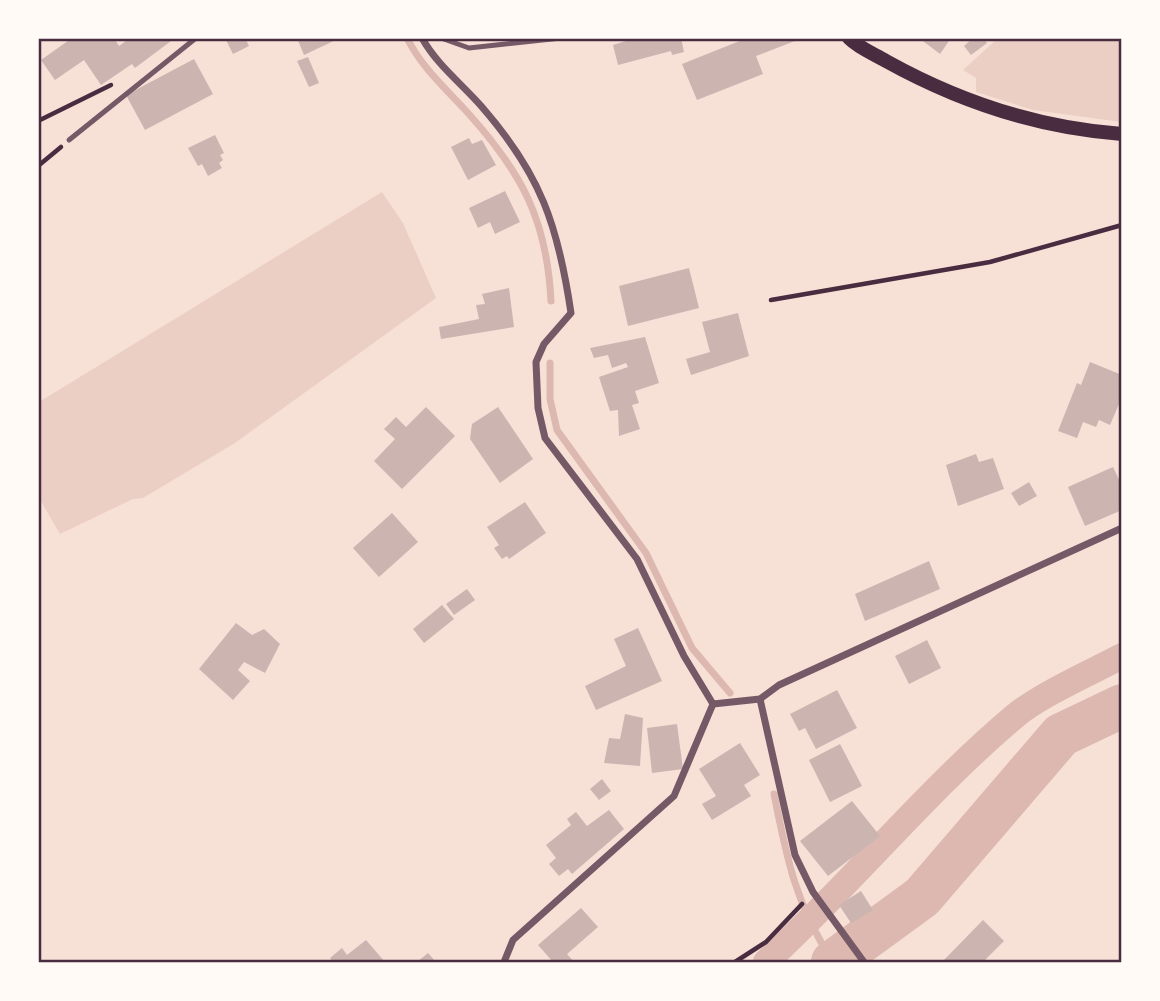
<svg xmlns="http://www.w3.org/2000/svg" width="1160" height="1001" font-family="'Golos Text',sans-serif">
<rect width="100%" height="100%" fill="#f7e1d7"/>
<!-- green -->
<g fill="#ebcfc5">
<path d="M998 38 1121 39V122L1033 110 976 92V78L963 70Z"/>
<path d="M382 192 403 223 436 298 235 443 143 498 133 499 60 534 39 498V402Z"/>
</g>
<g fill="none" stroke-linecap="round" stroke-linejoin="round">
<!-- stream -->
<g stroke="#dcb8b0" stroke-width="7">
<path d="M407 38C422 68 446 89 468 113 522 173 547 220 551 301"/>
<path d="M550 363V399L557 430 646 553 692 648 730 693"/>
<path d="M774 794C787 860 796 905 833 962"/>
</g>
<!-- canal -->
<path stroke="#dcb8b0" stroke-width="26" d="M766 962C852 883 926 791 1015 716 1040 695 1092 672 1122 656"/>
<!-- river -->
<path stroke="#dcb8b0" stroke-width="44" d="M833 962 922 897 1061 735 1122 706"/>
</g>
<!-- building -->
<g fill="#ccb4b1">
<path d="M72 38H114L119 46 130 38H175L135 68 132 64 101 85 84 60 55 80 41 60Z"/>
<path d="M225 38H245L249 46 233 54Z"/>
<path d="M297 38H340L304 55Z"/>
<path d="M625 38H667L668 41 681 38 684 52 672 55 671 51 618 65 613 45 626 41Z"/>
<path d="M747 38 795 41 756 56 763 74 697 100 682 64Z"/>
<path d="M919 38H951L940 54Z"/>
<path d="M973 38H984L987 43 971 55 964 46Z"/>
<path d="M308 57 319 83 309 87 297 61Z"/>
<path d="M194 59 213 94 145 130 126 95Z"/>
<path d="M215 135 224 153 220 155 223 160 219 163 222 168 208 176 202 164 198 166 188 148Z"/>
<path d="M469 138 472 144 482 140 496 165 468 180 451 147Z"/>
<path d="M505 191 520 222 495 234 490 222 478 228 469 208Z"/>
<path d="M689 268 699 308 628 326 619 286Z"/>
<path d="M509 288 514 327 441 339 439 327 479 319 476 305 485 304 482 294Z"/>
<path d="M738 313 749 356 691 375 686 359 710 352 702 322Z"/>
<path d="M645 337 659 383 635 391 639 403 632 405 640 429 619 436 618 410 610 411 599 377 628 367 626 363 612 368 608 355 594 358 590 348Z"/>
<path d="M1090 362 1122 375V397L1110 425 1099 420 1096 427 1083 422 1077 438 1058 431 1077 383 1081 385Z"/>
<path d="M426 407 455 436 402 489 374 461 395 439 384 429 396 417 406 427Z"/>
<path d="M498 407 533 459 500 483 470 439 472 424Z"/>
<path d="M976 454 979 462 993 458 1004 489 958 506 946 465Z"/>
<path d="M1113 467 1122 486V510L1085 526 1068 487Z"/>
<path d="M1029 482 1037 496 1019 506 1011 493Z"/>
<path d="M525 502 546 533 509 559 507 556 502 559 494 548 499 545 487 527Z"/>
<path d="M392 513 418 542 379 577 353 548Z"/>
<path d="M929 561 940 589 865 621 855 594Z"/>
<path d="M467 589 475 600 454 615 446 604Z"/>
<path d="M442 605 454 619 424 643 413 629Z"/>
<path d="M236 623 252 635 264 629 280 644 265 673 244 662 238 670 250 681 233 700 199 669Z"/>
<path d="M638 628 662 681 596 710 585 686 626 666 614 639Z"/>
<path d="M927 640 941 668 909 684 895 656Z"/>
<path d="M837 690 857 728 816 749 805 728 799 731 790 714Z"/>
<path d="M625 714 643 718 640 766 604 763 609 738 620 739Z"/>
<path d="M677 724 683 769 652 773 647 728Z"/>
<path d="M740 743 760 775 744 785 751 796 712 820 702 804 716 796 699 769Z"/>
<path d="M840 744 862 786 830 802 809 760Z"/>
<path d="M602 779 611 791 599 800 590 789Z"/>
<path d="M852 801 880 836 828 876 800 841Z"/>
<path d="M609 810 624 829 572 874 568 869 559 876 549 864 556 858 546 845 571 825 567 819 576 812 587 826Z"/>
<path d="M861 891 873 910 851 923 839 905Z"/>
<path d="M581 908 598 927 567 954 574 962H553L538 945Z"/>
<path d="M983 920 1004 941 983 962H942Z"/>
<path d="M366 940 385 962H333L330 958 342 948 347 955Z"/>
<path d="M428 953 436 962H417Z"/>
</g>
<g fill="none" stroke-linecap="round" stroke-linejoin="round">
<!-- path -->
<g stroke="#4a2c40" stroke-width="4.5">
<path d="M38 121 111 85"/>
<path d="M38 166 61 147"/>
<path d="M771 300 990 262 1122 225"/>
<path d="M735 962 766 942 802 904"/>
</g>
<!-- service -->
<g stroke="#755966" stroke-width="5">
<path d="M441 38 469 48 561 38"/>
<path d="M69 140 196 38"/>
</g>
<!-- minor -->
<g stroke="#755966" stroke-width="7">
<path d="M422 38C437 65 462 84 482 107 541 175 558 225 571 313L544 344 536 362 538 408 545 438 637 559 684 656 713 704"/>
<path d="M760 699 795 855 813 892 864 962"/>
<path d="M713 704 760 699 779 685 1122 528"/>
<path d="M504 962 513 940 674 796 713 704"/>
</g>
<!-- secondary -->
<path stroke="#4a2c40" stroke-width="14" d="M849 38C859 48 874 54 886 61 958 101 1039 128 1122 134"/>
</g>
<!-- border -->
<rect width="1160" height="1001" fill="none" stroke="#fffaf5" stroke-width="80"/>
<rect x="40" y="40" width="1080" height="921" fill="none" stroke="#4a2c40" stroke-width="2.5"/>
</svg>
